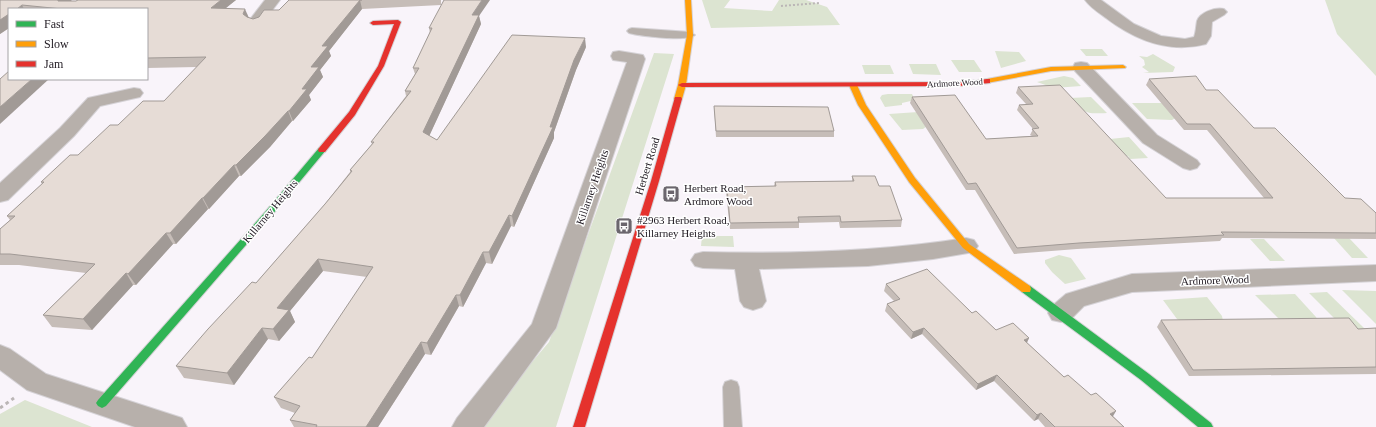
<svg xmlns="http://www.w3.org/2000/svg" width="1376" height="427" font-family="'Times New Roman',serif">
<rect width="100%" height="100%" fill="#f9f4fa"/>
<!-- green -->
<g fill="#dce4d1">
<path d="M702 0H730L724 8 772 11 779 0H806L827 7 840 25 711 28Z"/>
<path d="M1325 0H1376V76L1337 34Z"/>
<path d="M1080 49H1102L1108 56H1086Z"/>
<path d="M995 51 1019 52 1026 61 1001 68Z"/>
<path d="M654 53 674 54 556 427H477L549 342Z"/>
<path d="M1153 54 1175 67 1173 72 1143 73 1149 72 1142 67 1145 65 1144 60 1139 56 1147 57Z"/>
<path d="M951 60H974L982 72H959Z"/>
<path d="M909 64H936L941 75 913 74Z"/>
<path d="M862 65H890L894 74H865Z"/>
<path d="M1064 76 1073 78 1081 86 1054 88 1037 82Z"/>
<path d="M888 94H912L915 100 902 103V105L885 107 880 98 882 95Z"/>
<path d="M1091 97 1107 113C1085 114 1086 114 1070 98Z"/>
<path d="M1132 103H1166L1177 117 1172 120 1147 119Z"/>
<path d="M918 112 927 126 923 129 902 130 889 114Z"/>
<path d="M1129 137 1148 158 1130 159 1128 156 1119 157 1110 139Z"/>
<path d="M702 236H733L734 247 701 246Z"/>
<path d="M1333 237 1349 238 1368 258H1352Z"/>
<path d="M1250 239H1264L1285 261H1270Z"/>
<path d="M1059 255 1071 258 1086 279 1065 284 1052 272 1045 263V260Z"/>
<path d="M1342 290 1376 291V324Z"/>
<path d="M1327 292 1365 329 1352 330 1337 321 1309 293Z"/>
<path d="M1295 294 1316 317 1320 325 1279 319 1255 295Z"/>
<path d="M1207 297 1222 316 1224 326 1192 327 1177 319 1163 300Z"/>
<path d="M25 400 92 427H0V414Z"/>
</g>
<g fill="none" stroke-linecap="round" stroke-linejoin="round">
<!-- lane casing -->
<g stroke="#d5d2d6" stroke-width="2">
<g id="lane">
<path d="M632 28 690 32 695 35C688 42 639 36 629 33L627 31 629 29Z"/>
<path d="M731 380 737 382 739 387 742 427H724L723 387 725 382Z"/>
</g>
</g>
<!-- street casing -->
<g stroke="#d5d2d6" stroke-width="2">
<g id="street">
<path d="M265 0H280L261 25 256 27 251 25 248 22Z"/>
<path d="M1085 0H1101L1134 24 1161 36 1185 39 1194 37C1196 32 1196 26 1197 21 1200 12 1216 7 1224 9L1227 12 1224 15 1212 22 1211 36 1206 44C1169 54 1135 40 1106 18 1099 13 1090 7 1085 0Z"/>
<path d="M619 51 643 55 645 59 556 328 484 427H452L457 418 532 324 627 62 613 60 611 56 613 52Z"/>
<path d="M1081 62 1087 63 1157 135 1197 160 1200 164 1197 168 1190 170 1183 168 1143 143 1075 71 1073 67 1075 63Z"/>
<path d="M134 88 140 89 143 93 140 97 100 106 74 136 8 200 0 202V183L60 128 88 98Z"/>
<path d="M966 238 974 240 978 246 974 252 933 259 868 266 759 269 766 301 762 307 753 310 744 307 740 301 735 269 703 268 695 266 691 260 695 254 703 252C791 254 879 252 966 238Z"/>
<path d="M1376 265V281L1132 292 1084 306 1070 320 1061 322 1052 320 1048 313 1052 306 1066 294 1132 274Z"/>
<path d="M0 345 10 349 46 374 182 418 187 427H135L27 390 0 370Z"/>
</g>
</g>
<!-- fast casing -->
<g stroke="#d5d2d6" stroke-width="2">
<g id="fast">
<path d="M319 148H325L326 150 272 215 106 406 102 408 98 406 96 403 98 400 266 211Z"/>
<path d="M1026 285 1030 286 1149 374 1211 423 1213 427H1198L1141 380 1022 292 1021 289 1022 286Z"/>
</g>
</g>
<!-- slow casing -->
<g stroke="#d5d2d6" stroke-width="2">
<g id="slow">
<path d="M685 0H691L693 35 686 85 682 99 678 101 674 99 678 85 687 35Z"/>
<path d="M1123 65 1126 67 1125 68 1051 71 987 83 983 81 987 79 1051 67Z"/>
<path d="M850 83H853L857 85 866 105 915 178 969 244 1030 286 1031 289 1030 292H1022L963 248 909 182 858 105 849 85Z"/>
</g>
</g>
<!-- jam casing -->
<g stroke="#d5d2d6" stroke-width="2">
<g id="jam">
<path d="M398 20 401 22 384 66 355 115 325 152H319L318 150 319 148 349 112 378 66 394 24 373 25 370 23 373 21Z"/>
<path d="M987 79H990V83L960 86 682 87 678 85 682 83 960 82Z"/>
<path d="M675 97H681L682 99 659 181 585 427H573L651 181Z"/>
</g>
</g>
<!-- path-far1 -->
<path stroke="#bbb6b6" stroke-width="2" stroke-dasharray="2 2" stroke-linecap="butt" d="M781 6 819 3"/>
<!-- path -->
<path stroke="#bbb6b6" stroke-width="3" stroke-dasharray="3.5 3.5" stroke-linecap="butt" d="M0 408 14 398"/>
<!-- lane -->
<use href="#lane" fill="#b7b0ab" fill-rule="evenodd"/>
<!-- street -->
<use href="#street" fill="#b7b0ab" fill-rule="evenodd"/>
<!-- fast -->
<use href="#fast" fill="#30b455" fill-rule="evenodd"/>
<!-- slow -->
<use href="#slow" fill="#ff9f0a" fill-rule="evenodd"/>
<!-- jam -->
<use href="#jam" fill="#e5322d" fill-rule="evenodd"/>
</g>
<!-- wall -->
<g fill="#c6bdb8">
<path d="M0 0 76 1 78 0H236L225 8 253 19 279 10 289 0H441V5L362 9 329 51 331 56 320 70 323 77 309 95 311 100 293 121H292L270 147 241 176H239L209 209H208L176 244H173L136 285H133L92 330 52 327 43 315 86 273 19 265H0V229L10 220 7 216 42 184 41 182 78 155 118 125 164 101 197 67 147 68V9H9V28L0 34Z"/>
<path d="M479 16 481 24 429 136 437 140 586 47 576 70 554 132V138L514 227 511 226 492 264 486 263 463 307 459 306 431 355 425 354 378 427H294L290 420 295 413 281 408 274 397 312 358 367 277 323 271 290 311 295 322 279 341 268 339 234 385 184 378 176 366 256 283 325 204 350 172V170L372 144 371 142 406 96 405 91 415 74 413 68 430 33 429 28Z"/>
<path d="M1149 79 1206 90 1254 128 1345 198 1376 213V239L1222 238 1220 241 1077 249 1014 254 975 190H966L910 103 912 97 986 139 1032 136 1030 135 1033 129 1017 110 1019 105 1026 104 1016 93 1018 87 1166 198H1264L1207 130H1184L1146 85Z"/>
<path d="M714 106 834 131V137H716Z"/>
<path d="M852 176 879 186 902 220 901 227 840 228 839 222 799 223V228L730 229 726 193 727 187 774 186 775 182 852 181Z"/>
<path d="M886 284 972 313 996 330 1029 338 1027 343 1064 377 1113 416 1124 427H1045L1038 419 1034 421 994 381 976 390 922 334 911 339 885 311 887 304 894 301 884 291Z"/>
<path d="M1161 320 1358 329 1376 328V374L1189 376 1157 327Z"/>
</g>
<!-- shaded-wall -->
<g fill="#a19a96">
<path d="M58 0H72L63 8 58 1Z"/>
<path d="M221 0H236L215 17 211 8Z"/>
<path d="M360 0 362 9 329 51 331 56 320 70 323 77 309 95 311 100 293 121 289 111 302 89 311 67 322 46Z"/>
<path d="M482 0H490L479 16 481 24 426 143 423 132 472 15Z"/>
<path d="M22 5 24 9H17Z"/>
<path d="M245 9 249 18 247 23 243 14Z"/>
<path d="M9 14V28L0 34V20Z"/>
<path d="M585 38 586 47 576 70 554 132V138L514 227 512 216 574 60Z"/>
<path d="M32 79H49L0 124V107Z"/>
<path d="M288 111 292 121 270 147 241 176 236 165Z"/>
<path d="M234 165 239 176 209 209 203 198Z"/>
<path d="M202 198 208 209 176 244 170 233Z"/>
<path d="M509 215 511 226 492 264 489 252Z"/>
<path d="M166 233 173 244 136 285 128 274Z"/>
<path d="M483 252 486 263 463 307 460 295Z"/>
<path d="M318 259 323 271 290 311 295 322 279 341 273 329 277 308Z"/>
<path d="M126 273 133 285 92 330 83 319Z"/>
<path d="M456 295 459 306 431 355 427 343Z"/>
<path d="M262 328 268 339 234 385 227 373Z"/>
<path d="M924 328 922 334 911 339 913 332Z"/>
<path d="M1029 338 1026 344 1024 340Z"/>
<path d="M421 342 425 354 378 427H366Z"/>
<path d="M997 375 994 381 976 390 978 384Z"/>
<path d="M1116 411 1112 418 1110 414Z"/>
<path d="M1041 413 1038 419 1034 421 1037 415Z"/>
</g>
<!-- building -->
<g fill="#e6dcd6" stroke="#a19a96">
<path d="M0 0H58V1H76L78 0H221L211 8 245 9 243 14 247 17 253 19 259 17 264 10H279L289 0H362H360L322 46H328L311 67H319L302 89H307L289 111H288L265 136 236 165H234L203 198H202L170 233H166L128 274 126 273 83 319 43 315 95 264 10 254H0V229L15 216H7L44 182H41L70 155H78L110 125H118L143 101H164L206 57 147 58V9H62L22 5 17 9H9V14L0 20Z"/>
<path d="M444 0H482L472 15H479L423 132 437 140 512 35 585 38 574 60 550 127H553L512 216 509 215 489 252H483L460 295H456L427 343 421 342 366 427H316L317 425 290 420 300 406 274 397 309 357 312 358 373 267 318 259 277 308 289 310 273 329 262 328 227 373 176 366 208 329 252 282 256 283 325 204 352 171 350 170 374 142H371L411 91H405L419 68H413L432 28H429Z"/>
<path d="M9 71V79H32L0 107V79Z"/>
<path d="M1196 76 1206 90H1218L1254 128H1275L1345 198 1361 199 1376 213V233L1221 232 1224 235 1079 243 1017 248 976 183 968 184 912 97 955 95 986 139 1038 136 1032 129 1039 128 1019 105 1033 104 1018 87 1060 85 1166 198H1273L1210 124H1187L1149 79Z"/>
<path d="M714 106 828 107 834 131H716Z"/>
<path d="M852 176H875L879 186H890L902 220 841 222 840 216 798 217 799 222 730 223 727 187 776 186 775 182 854 181Z"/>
<path d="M927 269 972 313 976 311 996 330 1013 323 1029 338 1024 340 1064 377 1068 375 1091 395 1096 393 1116 411 1110 414 1124 427H1055L1041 413 1037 415 997 375 978 384 924 328 913 332 887 304 900 299 886 284Z"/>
<path d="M1349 318 1358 329 1376 328V367L1193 370 1161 320Z"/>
</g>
<!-- icons -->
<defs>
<g id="bus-square" transform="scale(0.9)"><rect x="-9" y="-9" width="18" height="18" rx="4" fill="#6b666d" stroke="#fff"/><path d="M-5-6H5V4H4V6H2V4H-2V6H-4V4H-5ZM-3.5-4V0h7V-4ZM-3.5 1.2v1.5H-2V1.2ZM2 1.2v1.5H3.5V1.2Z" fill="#fff"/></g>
</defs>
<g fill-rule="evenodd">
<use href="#bus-square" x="671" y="194"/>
<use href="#bus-square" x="624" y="226"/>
</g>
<g text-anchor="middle" stroke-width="3" stroke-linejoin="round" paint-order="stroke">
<!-- far-street labels -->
<g font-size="9" fill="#1f1921" stroke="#fff">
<text transform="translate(955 83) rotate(-3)" y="3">Ardmore Wood</text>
</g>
<!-- street labels -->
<g font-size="11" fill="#1f1921" stroke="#fff">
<text transform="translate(647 166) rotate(-73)" y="4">Herbert Road</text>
<text transform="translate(592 187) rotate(-71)" y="4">Killarney Heights</text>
<text transform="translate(270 211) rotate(-50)" y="4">Killarney Heights</text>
<text transform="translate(1215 280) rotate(-2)" y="4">Ardmore Wood</text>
</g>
<!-- poi labels -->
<g font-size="11" fill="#1f1921" stroke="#fff" text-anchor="start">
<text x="684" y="192">Herbert Road,<tspan x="684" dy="13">Ardmore Wood</tspan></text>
<text x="637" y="224">#2963 Herbert Road,<tspan x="637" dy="13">Killarney Heights</tspan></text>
</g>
</g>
<!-- legend -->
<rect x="8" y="8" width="140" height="72" fill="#ffffff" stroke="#a5a3a6"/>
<rect x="16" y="21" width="20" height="6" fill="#30b455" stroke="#a5a3a6"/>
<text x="44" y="28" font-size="12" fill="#1f1921">Fast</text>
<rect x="16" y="41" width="20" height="6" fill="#ff9f0a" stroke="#a5a3a6"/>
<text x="44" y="48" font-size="12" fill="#1f1921">Slow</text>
<rect x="16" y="61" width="20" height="6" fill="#e5322d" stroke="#a5a3a6"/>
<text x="44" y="68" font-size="12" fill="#1f1921">Jam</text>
</svg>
